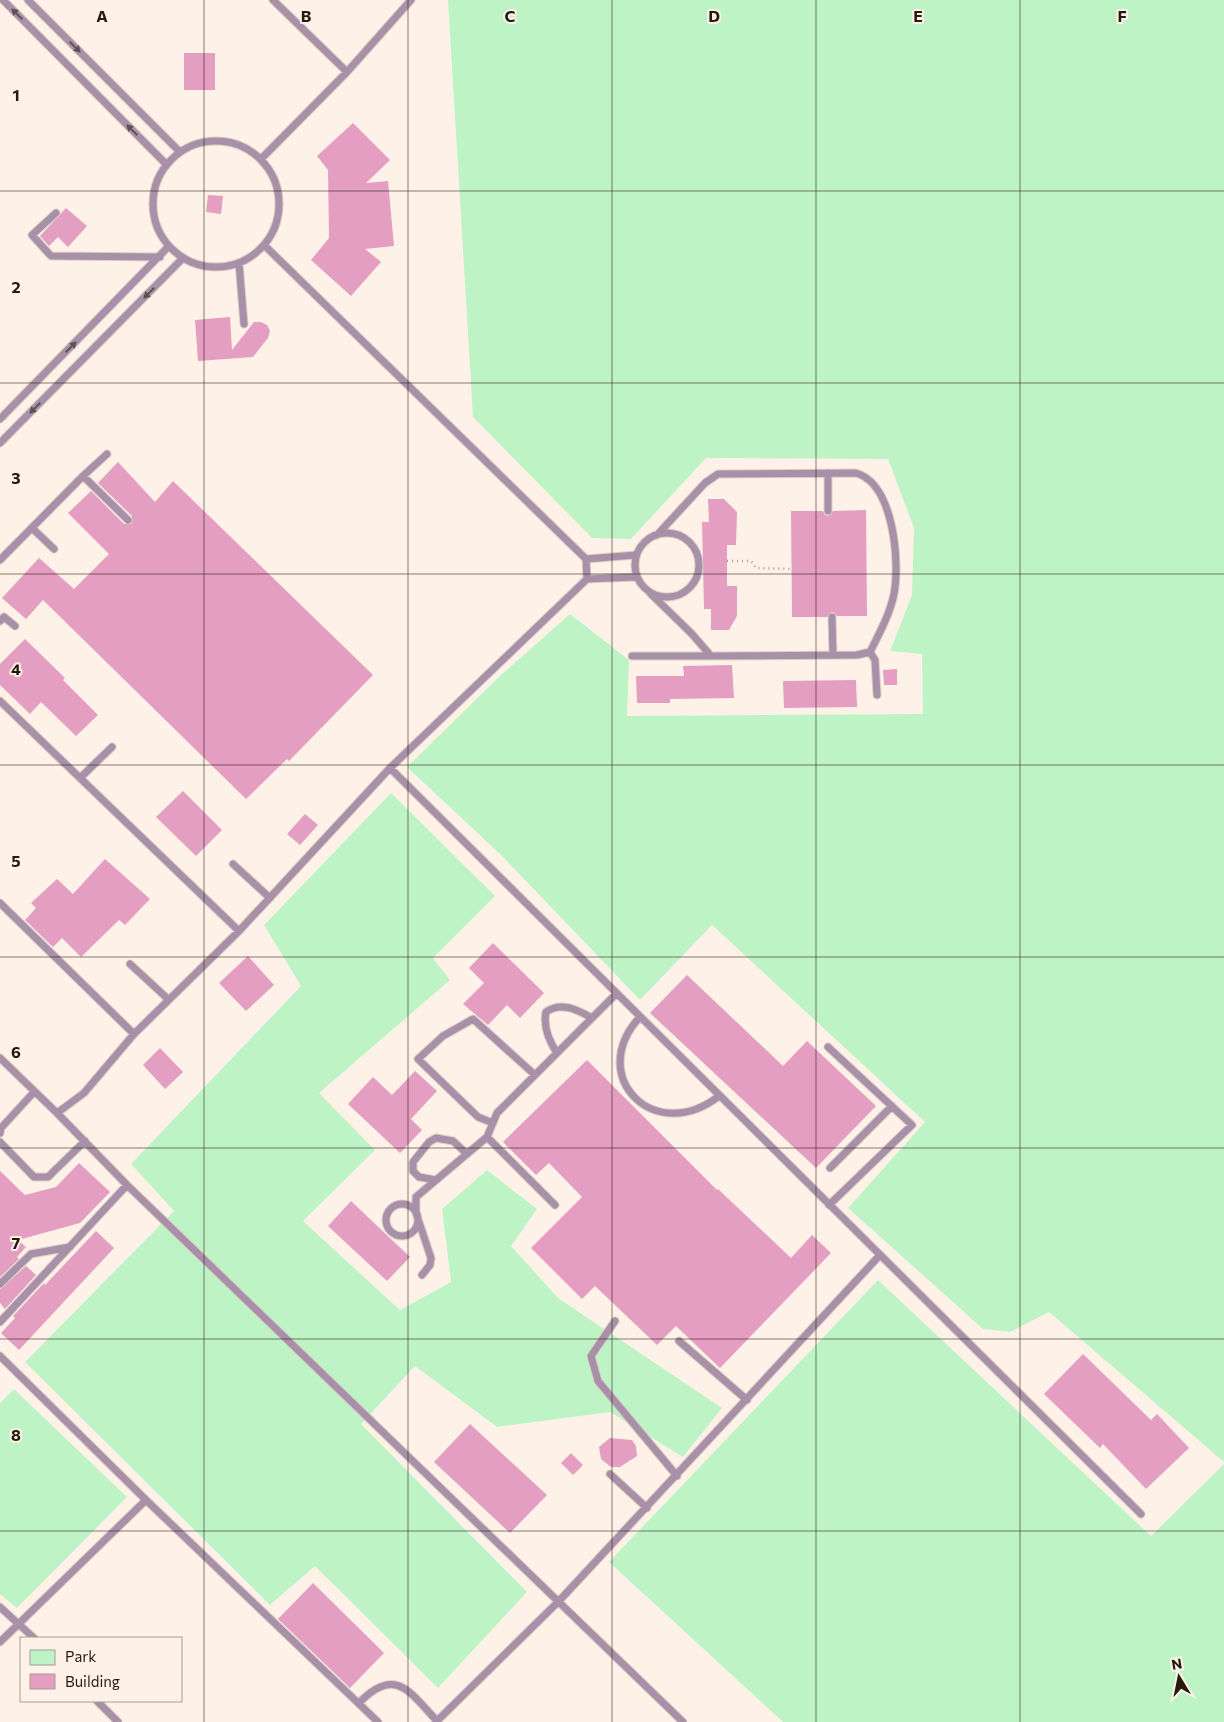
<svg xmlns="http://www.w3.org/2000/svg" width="1224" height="1722" viewBox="0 0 1224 1722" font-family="Commissioner,sans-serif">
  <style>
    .green { fill: #bef3c6 }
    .building { fill: #e39ec2 }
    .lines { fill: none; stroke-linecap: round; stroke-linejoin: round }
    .lane-casing { stroke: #dbcfc5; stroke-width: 9 }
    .path { stroke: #a89d93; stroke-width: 2.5; stroke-dasharray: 1 4; stroke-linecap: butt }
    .lane { stroke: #a891a8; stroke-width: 7 }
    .oneway { fill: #5f5054 }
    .grid { fill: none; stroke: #241a10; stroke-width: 1; stroke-opacity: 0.55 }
    .grid-label { font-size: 16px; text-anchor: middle; font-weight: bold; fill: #241a10; stroke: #fef2e8; stroke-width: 4; stroke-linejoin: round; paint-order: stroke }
  </style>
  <rect width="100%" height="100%" fill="#fef2e8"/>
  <path class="green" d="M 448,0 L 1224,0 L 1224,1462 L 1049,1312 L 1010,1332 L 983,1329 L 848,1208 L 925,1122 L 712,925 L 640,1000 L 502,856 L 407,767 L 502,674 L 570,614 L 629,660 L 627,716 L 923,714 L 922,654 L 890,651 L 912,595 L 914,528 L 888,459 L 706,458 L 631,539 L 592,538 L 473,417 Z
    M 391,793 L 495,896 L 433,958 L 450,980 L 319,1093 L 375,1150 L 303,1221 L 400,1310 L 451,1282 L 442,1209 L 487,1170 L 537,1209 L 511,1246 L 558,1298 L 722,1408 L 683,1457 L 610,1412 L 497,1427 L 415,1366 L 361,1424 L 527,1592 L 438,1688 L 315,1566 L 270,1605 L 25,1362 L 174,1211 L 131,1164 L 301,986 L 264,925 Z
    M 878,1280 L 1151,1536 L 1224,1464 L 1224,1722 L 783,1722 L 609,1562 Z
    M 14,1389 L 127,1497 L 17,1608 L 0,1594 L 0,1403 Z"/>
  <path class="building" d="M 184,53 L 215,53 L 215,90 L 184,90 Z
    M 353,123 L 390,160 L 366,183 L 388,181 L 394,246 L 365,249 L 381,262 L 351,296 L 311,260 L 329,238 L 328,170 L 317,156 Z
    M 208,195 L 223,196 L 221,214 L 206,212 Z
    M 66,208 L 87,226 L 68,247 L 58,237 L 49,246 L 40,236 Z
    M 230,317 L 232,350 L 254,322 L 261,322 L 267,325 L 270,331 L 268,338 L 253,357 L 198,361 L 195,320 Z
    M 118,462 L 155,502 L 173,481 L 373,675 L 289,761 L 287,759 L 246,799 L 43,600 L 26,619 L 2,598 L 39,558 L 74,589 L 109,554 L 68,513 L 91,491 L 124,524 L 131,524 L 132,516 L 98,483 Z
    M 708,499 L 724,499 L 737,512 L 736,545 L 727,545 L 727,586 L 737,586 L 737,616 L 729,630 L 711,630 L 711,609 L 704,609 L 702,522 L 709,522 Z
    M 866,510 L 867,616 L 837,616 L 832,612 L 827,617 L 792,617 L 791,511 L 823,511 L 825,515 L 828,516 L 833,511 Z
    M 25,639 L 65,678 L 63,680 L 98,715 L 76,736 L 41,702 L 30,714 L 0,685 L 0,664 Z
    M 732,665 L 734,698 L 670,699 L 670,703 L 637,703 L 636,676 L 684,676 L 683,666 Z
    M 897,669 L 897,685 L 884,685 L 883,670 Z
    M 856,680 L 857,707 L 784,708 L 783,681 Z
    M 183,791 L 222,830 L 196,856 L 156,817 Z
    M 305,814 L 318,825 L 300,845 L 287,834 Z
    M 105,859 L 150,899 L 125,925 L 119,920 L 81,957 L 62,938 L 53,947 L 25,920 L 36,908 L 31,903 L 57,879 L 73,894 Z
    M 493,943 L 544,993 L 520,1018 L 507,1005 L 488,1025 L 463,1004 L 484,983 L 469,968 Z
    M 248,956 L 274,985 L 246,1011 L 219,983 Z
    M 687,975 L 783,1066 L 807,1041 L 876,1106 L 816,1168 L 650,1013 Z
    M 160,1048 L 183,1072 L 165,1089 L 143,1065 Z
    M 587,1060 L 717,1190 L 718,1189 L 791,1258 L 812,1235 L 831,1253 L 720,1368 L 676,1326 L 657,1345 L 595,1286 L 582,1299 L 531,1248 L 582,1197 L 549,1163 L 536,1175 L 503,1142 Z
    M 415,1071 L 437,1091 L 411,1119 L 422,1130 L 400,1153 L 348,1104 L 373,1077 L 392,1095 Z
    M 79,1163 L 110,1192 L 80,1223 L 18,1240 L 26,1247 L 17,1257 L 19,1259 L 0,1277 L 0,1171 L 25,1195 L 56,1187 Z
    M 351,1201 L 410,1257 L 387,1281 L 328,1226 Z
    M 96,1231 L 114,1248 L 19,1350 L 1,1333 L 15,1318 L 13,1316 L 44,1283 L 45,1285 Z
    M 26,1266 L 36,1275 L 5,1309 L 0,1303 L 0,1289 Z
    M 1083,1354 L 1151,1420 L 1157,1414 L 1189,1448 L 1146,1489 L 1103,1444 L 1100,1448 L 1044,1394 Z
    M 470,1424 L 547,1495 L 510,1533 L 434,1462 Z
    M 610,1438 L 632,1440 L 636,1446 L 637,1456 L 620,1467 L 611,1467 L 601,1459 L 599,1447 Z
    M 571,1453 L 583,1465 L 573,1475 L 561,1463 Z
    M 313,1583 L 384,1653 L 350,1688 L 278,1619 Z"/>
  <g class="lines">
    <g class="lane-casing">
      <path id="lane" d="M 3,0 L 166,164
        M 28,0 L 180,152
        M 273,0 L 347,72
        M153 204a63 63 0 1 1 126 0a63 63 0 1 1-126 0Z
        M 261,159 L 347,72 L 411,0
        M 56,213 L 32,235 L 51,256 L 160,257
        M 239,263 L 244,324
        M 0,419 L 169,246
        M 0,443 L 183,258
        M 83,476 L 107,454
        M 828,511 L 828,473
        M 32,528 L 54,549
        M635 565a32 32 0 1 1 64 0a32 32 0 1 1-64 0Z
        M 586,559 L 636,555
        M 0,560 L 83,476 L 128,520
        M 587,579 L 636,577
        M 650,593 L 692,634 L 711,656 L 857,655 L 870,652 C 879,634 890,614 894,594 C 900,562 894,484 856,473 L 718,474 L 705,483 L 657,535
        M 832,617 L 833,655
        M 0,621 L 4,617 L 15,626
        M 870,652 L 875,660 L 877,695
        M 632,656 L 711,656
        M 0,701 L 239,931
        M 390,768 L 1141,1514
        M 80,778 L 112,747
        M 233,864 L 270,898
        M 0,903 L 134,1034
        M 130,964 L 168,999
        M 639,1018 C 586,1077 655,1146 719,1096
        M 828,1047 L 912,1125 L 829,1205
        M 557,1053 C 549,1041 543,1027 546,1012 C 561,1001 578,1010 592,1018
        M 0,1058 L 57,1113 L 127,1185 L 683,1722
        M 57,1113 L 84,1093 L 134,1034 L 239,931 L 390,768 L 587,579 L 586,559 L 264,245
        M 493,1123 L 478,1117 L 418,1059 L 443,1036 L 473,1019 L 535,1075
        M 0,1133 L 1,1128 L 34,1092
        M 487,1137 L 555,1205
        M 0,1142 L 34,1177 L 48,1177 L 85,1141
        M 830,1168 L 892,1106
        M 436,1180 L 419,1177 L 413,1171 L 413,1162 L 429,1142 L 436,1138 L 453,1141 L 467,1154
        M386 1220a16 16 0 1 1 32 0a16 16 0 1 1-32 0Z
        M 422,1275 L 430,1265 L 431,1258 L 416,1213 L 416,1197 L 487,1137 L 497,1113 L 616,994
        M 0,1284 L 31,1254 L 70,1247
        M 615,1321 L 591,1356 L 598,1381 L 677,1476
        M 0,1322 L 127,1185
        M 679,1341 L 747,1400
        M 0,1356 L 146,1500 L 378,1722
        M 610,1474 L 647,1508
        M 0,1607 L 34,1638
        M 0,1642 L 146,1500
        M 97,1701 L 118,1722
        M 359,1703 C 395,1666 409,1691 437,1721
        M 436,1722 L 559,1601 L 880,1255"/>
    </g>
    <path class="path" d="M 727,561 L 751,561 L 756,568 L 792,569"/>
    <use href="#lane" class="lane"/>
  </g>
  <defs><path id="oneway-solid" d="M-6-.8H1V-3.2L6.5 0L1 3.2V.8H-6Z" transform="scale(1.25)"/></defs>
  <g class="oneway">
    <use href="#oneway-solid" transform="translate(17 14) rotate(-135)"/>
    <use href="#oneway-solid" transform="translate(75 47) rotate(45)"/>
    <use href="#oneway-solid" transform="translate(132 130) rotate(-135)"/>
    <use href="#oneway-solid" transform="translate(149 293) rotate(135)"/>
    <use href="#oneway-solid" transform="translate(71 347) rotate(-45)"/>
    <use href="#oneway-solid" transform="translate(35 408) rotate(135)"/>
  </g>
  <path class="grid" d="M 204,0 L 204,1722M 408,0 L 408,1722M 612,0 L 612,1722M 816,0 L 816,1722M 1020,0 L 1020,1722M 0,191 L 1224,191M 0,383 L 1224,383M 0,574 L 1224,574M 0,765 L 1224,765M 0,957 L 1224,957M 0,1148 L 1224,1148M 0,1339 L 1224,1339M 0,1531 L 1224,1531"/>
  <g class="grid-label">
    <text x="102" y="22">A</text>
    <text x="306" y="22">B</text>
    <text x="510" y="22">C</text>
    <text x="714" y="22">D</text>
    <text x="918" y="22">E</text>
    <text x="1122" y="22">F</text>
    <text x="16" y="101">1</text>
    <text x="16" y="293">2</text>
    <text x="16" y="484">3</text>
    <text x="16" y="675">4</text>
    <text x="16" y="867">5</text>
    <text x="16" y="1058">6</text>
    <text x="16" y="1249">7</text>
    <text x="16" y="1441">8</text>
  </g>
  <rect x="20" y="1637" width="162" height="65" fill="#fef2e8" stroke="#a79c92"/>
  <rect x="30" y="1650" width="25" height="15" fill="#bef3c6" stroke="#a79c92"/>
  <text x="65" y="1662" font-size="15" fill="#241a10">Park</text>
  <rect x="30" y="1674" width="25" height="15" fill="#e39ec2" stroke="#a79c92"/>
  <text x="65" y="1687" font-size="15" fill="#241a10">Building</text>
  <g transform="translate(1179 1677) rotate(350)" stroke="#fef2e8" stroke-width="4" paint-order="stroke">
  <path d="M0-4L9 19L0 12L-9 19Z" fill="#241a10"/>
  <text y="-8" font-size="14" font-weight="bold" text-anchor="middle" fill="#241a10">N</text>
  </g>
</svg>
